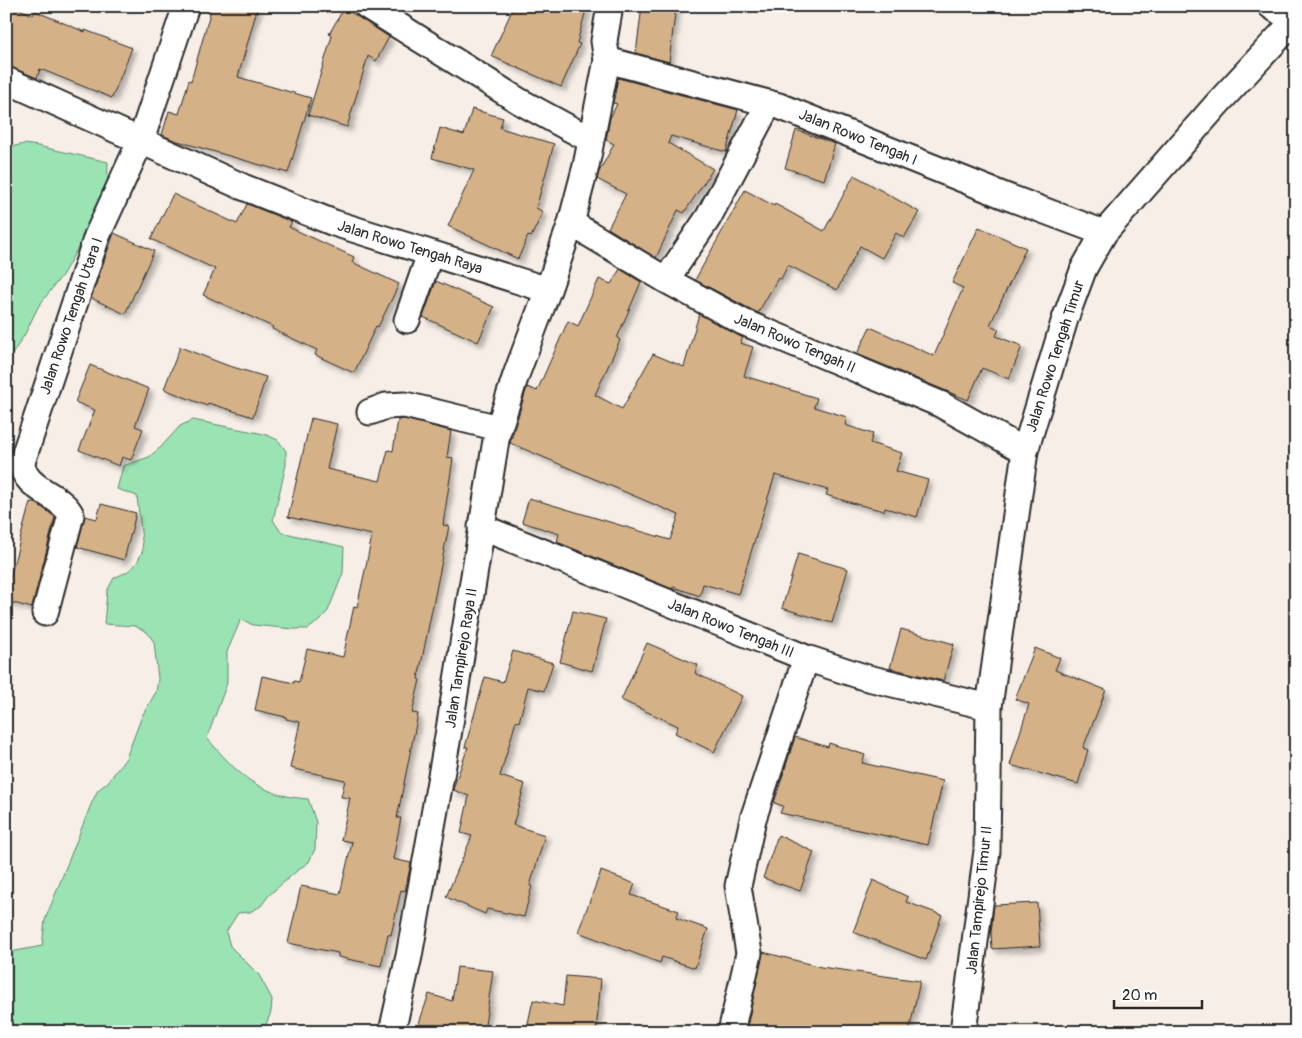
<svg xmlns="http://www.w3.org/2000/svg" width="1302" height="1038" viewBox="0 0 1302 1038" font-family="Pangolin,sans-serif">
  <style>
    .green { fill: #9ae3b3; stroke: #62876f }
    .building { fill: #d5b187; stroke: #2b2b2b; filter: url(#shadow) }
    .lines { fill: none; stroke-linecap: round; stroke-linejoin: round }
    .minor-casing { stroke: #2b2b2b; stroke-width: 29 }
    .minor { stroke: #fff; stroke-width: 25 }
    .labels { text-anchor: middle; stroke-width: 5; stroke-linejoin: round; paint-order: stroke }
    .street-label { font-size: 15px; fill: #2b2b2b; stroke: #fff }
  </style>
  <defs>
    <filter id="shadow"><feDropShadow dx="4.5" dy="4.5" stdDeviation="2.5" flood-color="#0004"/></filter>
  </defs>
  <rect width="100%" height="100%" fill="#f7efe7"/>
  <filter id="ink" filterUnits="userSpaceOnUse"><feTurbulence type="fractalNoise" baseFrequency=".02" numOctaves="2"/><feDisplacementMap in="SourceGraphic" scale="10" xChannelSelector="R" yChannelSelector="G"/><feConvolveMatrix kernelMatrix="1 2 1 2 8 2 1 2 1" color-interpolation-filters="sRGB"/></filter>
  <g filter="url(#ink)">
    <path class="green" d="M 24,144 L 38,146 L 108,162 L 107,196 L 63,274 L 38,307 L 25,334 L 11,356 L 6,395 L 6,152 L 10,147 Z
      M 193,420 L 264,434 L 278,440 L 286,451 L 286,465 L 273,520 L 281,532 L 344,547 L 343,573 L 328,611 L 319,621 L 308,629 L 293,629 L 253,625 L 241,619 L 227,652 L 227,683 L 207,738 C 238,774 257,795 308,799 L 316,822 L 315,849 L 309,862 L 298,870 L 269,895 L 261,906 L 250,912 L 238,913 L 226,932 L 230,946 L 259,975 L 272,999 L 271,1012 L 263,1032 L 6,1032 L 6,951 L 16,951 L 42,946 L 45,920 L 92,802 L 98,790 L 108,782 L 126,758 L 142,716 L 156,692 L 158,679 L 154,642 L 147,632 L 135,626 L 104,624 L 107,591 L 114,578 L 127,572 L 137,563 L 143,550 L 137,496 L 117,489 L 123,466 L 149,457 L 161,447 L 180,426 Z"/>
    <path class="building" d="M 6,6 L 13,6 L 33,15 L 35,11 L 85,32 L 85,30 L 132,48 L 112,98 L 40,69 L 37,78 L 6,65 Z
      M 212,6 L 258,6 L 238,77 L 311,98 L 288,173 L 174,140 L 162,135 L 169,111 L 179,114 L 189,80 L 191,81 Z
      M 514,6 L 587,6 L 577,43 L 580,44 L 561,87 L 491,56 Z
      M 642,6 L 676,6 L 669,62 L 636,53 Z
      M 344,8 L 389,37 L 376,61 L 368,56 L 347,127 L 308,115 L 332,36 L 329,34 Z
      M 618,78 L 738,110 L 726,152 L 671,136 L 668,143 L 713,169 L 684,213 L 678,210 L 656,258 L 608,228 L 626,194 L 597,179 L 599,172 L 614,144 L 606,140 L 610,118 L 617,104 L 613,103 Z
      M 472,109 L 503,118 L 500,128 L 554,144 L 536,208 L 543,212 L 531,237 L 528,236 L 518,259 L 448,226 L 474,170 L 432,158 L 440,128 L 464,135 Z
      M 796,130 L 835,144 L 824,180 L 785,168 Z
      M 854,175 L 919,212 L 904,238 L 896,233 L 882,258 L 860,246 L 837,290 L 788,265 L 781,279 L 778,278 L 758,313 L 695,280 L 745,190 L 774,206 L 775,204 L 824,231 Z
      M 173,194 L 237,224 L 247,204 L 292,222 L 289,227 L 354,257 L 352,262 L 399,284 L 378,327 L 376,326 L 354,373 L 315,355 L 317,350 L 272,329 L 273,327 L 203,295 L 215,269 L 151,239 Z
      M 979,227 L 1026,248 L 990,325 L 999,329 L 996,336 L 1022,346 L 1009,379 L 982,368 L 968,400 L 857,354 L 870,327 L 934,356 L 963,288 L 952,283 Z
      M 114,233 L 154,251 L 125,314 L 91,298 Z
      M 620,269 L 641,282 L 617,338 L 620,340 L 595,395 L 622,409 L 653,354 L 684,367 L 699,314 L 743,338 L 740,343 L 753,347 L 744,376 L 817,398 L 814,407 L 847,417 L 845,425 L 873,434 L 870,443 L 902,453 L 896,471 L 928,480 L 917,517 L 885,508 L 884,511 L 852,503 L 826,495 L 828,490 L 775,475 L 738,594 L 703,584 L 700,596 L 673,587 L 672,589 L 557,542 L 559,534 L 522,522 L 529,498 L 670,540 L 679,515 L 510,443 L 527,387 L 537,391 L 568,321 L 578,326 L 599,279 L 611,284 Z
      M 436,281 L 494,307 L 478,342 L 423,317 Z
      M 180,347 L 226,365 L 266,377 L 253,417 L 208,403 L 207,406 L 164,389 Z
      M 90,365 L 149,389 L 135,426 L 143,429 L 131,460 L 122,457 L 119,466 L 79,450 L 95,410 L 75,402 Z
      M 311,418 L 337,424 L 327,469 L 380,481 L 388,450 L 393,451 L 398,420 L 404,419 L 451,431 L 447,457 L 453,458 L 443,525 L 449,526 L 418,679 L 420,680 L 412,713 L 418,714 L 397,818 L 401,818 L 393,859 L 411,863 L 405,891 L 401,890 L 391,935 L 388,934 L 381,966 L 338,957 L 338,953 L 288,943 L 301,886 L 340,894 L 352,842 L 341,840 L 350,798 L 341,797 L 345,780 L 290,768 L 300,722 L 286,719 L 286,717 L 255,710 L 262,676 L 294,683 L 294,681 L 299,682 L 307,649 L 343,657 L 354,606 L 357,607 L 367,561 L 372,535 L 288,517 Z
      M 30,502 L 36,503 L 55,517 L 32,608 L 6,601 L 6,593 Z
      M 101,504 L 136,513 L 124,560 L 77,547 L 85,516 L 97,519 Z
      M 798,554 L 848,569 L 832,623 L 782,608 Z
      M 573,611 L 606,619 L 592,671 L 560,662 Z
      M 901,629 L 954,644 L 943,681 L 890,668 Z
      M 647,643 L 698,665 L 695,673 L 742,696 L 714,752 L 675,733 L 678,726 L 621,700 Z
      M 1035,648 L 1060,658 L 1055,670 L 1106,690 L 1083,748 L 1088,750 L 1078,784 L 1010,765 L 1029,704 L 1015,699 Z
      M 513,651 L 553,663 L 544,691 L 528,687 L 519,722 L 516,721 L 500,776 L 525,784 L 513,825 L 545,835 L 530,886 L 532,886 L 524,917 L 487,909 L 485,914 L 446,897 L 472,836 L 461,833 L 469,796 L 453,790 L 454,786 L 468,747 L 465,747 L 485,677 L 503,682 Z
      M 795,737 L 828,747 L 829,743 L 865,755 L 862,763 L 943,781 L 928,845 L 780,813 L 783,806 L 774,803 Z
      M 778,835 L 814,852 L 800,891 L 763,878 Z
      M 601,871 L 635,884 L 631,895 L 679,911 L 676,918 L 708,929 L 695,968 L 662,957 L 660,963 L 578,932 Z
      M 873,880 L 908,897 L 906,902 L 942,915 L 926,960 L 853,932 Z
      M 1037,903 L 1040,946 L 992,949 L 991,933 L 994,905 Z
      M 763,952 L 821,967 L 920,981 L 909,1032 L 746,1032 Z
      M 457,967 L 493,971 L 484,1032 L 416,1032 L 429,994 L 452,1001 Z
      M 566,976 L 601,979 L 596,1032 L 526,1032 L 533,1000 L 563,1006 Z"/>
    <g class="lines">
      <g class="minor-casing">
        <path id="minor" d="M 367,6 L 519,101 L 591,140
          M 1271,6 L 1296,22
          M 607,60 L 779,106 L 1005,196 L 1104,233
          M 6,80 L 243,187 L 334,223 L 548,290
          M 571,223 L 666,280 L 743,322 L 940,404 L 1025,451
          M 666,280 L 708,218 L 769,103
          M 407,320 L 430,254
          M 370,412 L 386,406 L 405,405 L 499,428
          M 481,527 L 806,658 L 864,677 L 989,707
          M 45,613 L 71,515 C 63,495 22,489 22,462 L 97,236 L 141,140 L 186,6
          M 392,1032 L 409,956 L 447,742 L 497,434 L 516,375 L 548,290 L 571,223 L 586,166 L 607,60 L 604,41 L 610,6
          M 731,1032 L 749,953 L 738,886 L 753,819 L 806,658
          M 963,1032 L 987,851 L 989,707 L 1025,451 L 1065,319 L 1084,268 L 1104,233 L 1218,103 L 1294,21"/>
      </g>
      <use href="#minor" class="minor"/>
    </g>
  </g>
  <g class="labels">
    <g class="street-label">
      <text transform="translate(858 137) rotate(22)" y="5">Jalan Rowo Tengah I</text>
      <text transform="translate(410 247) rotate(17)" y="5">Jalan Rowo Tengah Raya</text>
      <text transform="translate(71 316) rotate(-71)" y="5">Jalan Rowo Tengah Utara I</text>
      <text transform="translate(795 343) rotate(23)" y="5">Jalan Rowo Tengah II</text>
      <text transform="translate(1055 356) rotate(-72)" y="5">Jalan Rowo Tengah Timur</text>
      <text transform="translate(731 628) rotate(22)" y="5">Jalan Rowo Tengah III</text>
      <text transform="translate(461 658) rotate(-81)" y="5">Jalan Tampirejo Raya II</text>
      <text transform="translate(979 900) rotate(-84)" y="5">Jalan Tampirejo Timur II</text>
    </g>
  </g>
  <rect width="1302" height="1038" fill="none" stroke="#fff" stroke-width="25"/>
  <rect x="12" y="12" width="1277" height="1013" fill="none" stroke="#2b2b2b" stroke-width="2" filter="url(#ink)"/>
  <path d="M1114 1000v8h88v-8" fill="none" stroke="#2b2b2b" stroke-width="2.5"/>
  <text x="1122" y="1000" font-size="15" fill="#2b2b2b" stroke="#ffffff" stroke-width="4" paint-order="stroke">20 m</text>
</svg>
